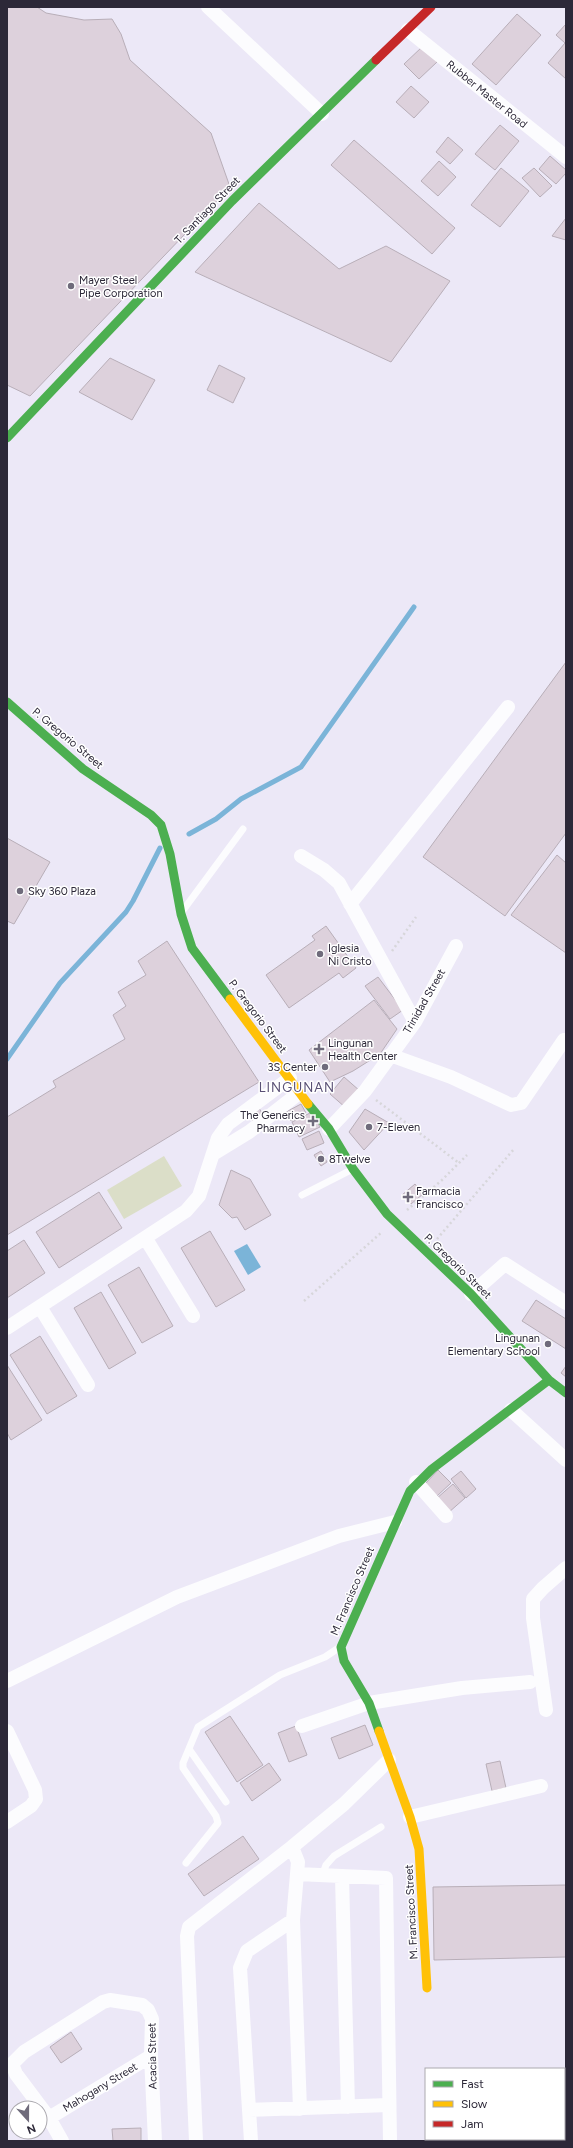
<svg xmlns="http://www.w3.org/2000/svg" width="573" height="2148" viewBox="0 0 573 2148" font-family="Figtree,sans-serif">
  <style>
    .green { fill: #dbdec8 }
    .water { fill: #7bb4d8 }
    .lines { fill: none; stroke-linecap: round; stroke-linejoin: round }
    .stream { stroke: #7bb4d8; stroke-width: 5 }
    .building { fill: #ddd1dc; stroke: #b8aeb8 }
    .path { stroke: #d7d6da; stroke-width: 2.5; stroke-dasharray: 2 3; stroke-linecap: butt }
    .lane { stroke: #fcfcfe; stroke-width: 7 }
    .street { stroke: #fcfcfe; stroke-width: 14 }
    .fast { stroke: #4caf50; stroke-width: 9 }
    .slow { stroke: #ffc107; stroke-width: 9 }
    .jam { stroke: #c62828; stroke-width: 9 }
    .poi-dot { fill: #6f6b7b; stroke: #fff; stroke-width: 1.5 }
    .labels { text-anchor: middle; stroke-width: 3; stroke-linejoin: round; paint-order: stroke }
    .street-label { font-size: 11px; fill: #2c2838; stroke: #fff }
    .poi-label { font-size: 11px; fill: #2c2838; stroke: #fff; text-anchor: start }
    .quarter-label { font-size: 13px; letter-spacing: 1px; fill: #595075; stroke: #fff }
  </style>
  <rect width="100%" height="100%" fill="#ece8f7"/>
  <path class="green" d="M 164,1156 L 182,1186 L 124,1219 L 107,1190 Z"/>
  <path class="water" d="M 247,1244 L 261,1267 L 248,1275 L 234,1251 Z"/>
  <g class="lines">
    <path class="stream" d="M 189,834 L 216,819 L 241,799 L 301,767 L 414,607
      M 7,1059 L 60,983 L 126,912 L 133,901 L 160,848"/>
  </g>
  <path class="building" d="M 7,7 L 37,7 L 46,13 L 84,20 L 112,19 L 121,34 L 130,60 L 211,133 L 230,187 L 30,396 L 7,385 Z
    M 517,14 L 541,35 L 496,85 L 472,64 Z
    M 566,24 L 566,79 L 548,63 L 565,43 L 556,35 Z
    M 422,47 L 437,62 L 419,79 L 404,64 Z
    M 411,86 L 429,102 L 414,118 L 396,102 Z
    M 500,125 L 519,141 L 495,170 L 475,154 Z
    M 448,137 L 463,150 L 450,164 L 436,152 Z
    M 354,140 L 455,228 L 432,254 L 331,165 Z
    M 550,156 L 566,170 L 566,173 L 556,184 L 539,169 Z
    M 439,161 L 456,177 L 438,196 L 421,181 Z
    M 501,168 L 529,191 L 500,227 L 471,205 Z
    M 534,168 L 552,186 L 540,197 L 522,178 Z
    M 259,203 L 339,269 L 386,246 L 450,281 L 391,362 L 195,272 Z
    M 566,218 L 566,240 L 552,236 Z
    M 110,358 L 155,380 L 132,420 L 79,392 Z
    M 219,365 L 245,378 L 233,403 L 207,390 Z
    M 566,662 L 566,833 L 505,916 L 423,857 Z
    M 7,838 L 50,862 L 14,924 L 7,921 Z
    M 557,855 L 566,863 L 566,953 L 511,915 Z
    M 326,926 L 356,968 L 343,978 L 339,973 L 289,1008 L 266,975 L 315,940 L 312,936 Z
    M 167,941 L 259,1082 L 7,1235 L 7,1117 L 56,1087 L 53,1081 L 125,1039 L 113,1015 L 126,1006 L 118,992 L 146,975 L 138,961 Z
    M 378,977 L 403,1010 L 390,1019 L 365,986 Z
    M 374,1000 L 397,1029 L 380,1054 L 353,1071 L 330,1082 L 309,1050 Z
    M 344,1077 L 360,1091 L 346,1108 L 330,1094 Z
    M 301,1104 L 306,1113 L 291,1121 L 286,1112 Z
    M 259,1108 L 263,1115 L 253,1121 L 249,1115 Z
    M 365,1109 L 389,1123 L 364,1150 L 349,1132 Z
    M 312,1112 L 320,1127 L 299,1137 L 292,1122 Z
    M 319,1131 L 324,1143 L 307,1150 L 302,1139 Z
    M 321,1151 L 327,1162 L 321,1166 L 314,1155 Z
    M 231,1170 L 250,1179 L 271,1215 L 245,1230 L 237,1217 L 232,1218 L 219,1205 Z
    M 415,1184 L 423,1194 L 411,1204 L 402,1195 Z
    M 99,1192 L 122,1228 L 59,1268 L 36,1232 Z
    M 210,1231 L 245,1290 L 216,1307 L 181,1248 Z
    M 24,1240 L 45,1273 L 7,1298 L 7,1251 Z
    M 139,1267 L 173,1326 L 142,1343 L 108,1285 Z
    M 101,1292 L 136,1353 L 109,1369 L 74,1308 Z
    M 536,1300 L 566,1319 L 566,1349 L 522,1321 Z
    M 40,1336 L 77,1396 L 47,1414 L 10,1355 Z
    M 7,1365 L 42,1420 L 11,1440 L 7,1433 Z
    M 566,1366 L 566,1377 L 561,1373 Z
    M 438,1470 L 451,1483 L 437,1496 L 425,1484 Z
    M 461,1471 L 476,1489 L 466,1498 L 451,1479 Z
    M 453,1484 L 465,1498 L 448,1513 L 436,1499 Z
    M 230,1716 L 263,1765 L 237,1782 L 205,1732 Z
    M 365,1725 L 373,1745 L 339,1759 L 331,1738 Z
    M 296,1726 L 307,1755 L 289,1762 L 278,1733 Z
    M 500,1761 L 506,1788 L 492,1791 L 486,1764 Z
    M 269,1763 L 281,1780 L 252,1801 L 240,1783 Z
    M 243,1836 L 259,1859 L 204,1896 L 188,1874 Z
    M 566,1885 L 566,1957 L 434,1960 L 433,1887 Z
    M 71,2032 L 82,2049 L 61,2063 L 50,2047 Z
    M 141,2128 L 141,2141 L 113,2141 L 112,2129 Z"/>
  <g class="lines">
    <path class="path" d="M 392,951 L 416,917
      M 376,1100 L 459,1163
      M 407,1210 L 442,1180 L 467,1155
      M 437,1239 L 514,1149
      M 304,1301 L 382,1232"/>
    <path class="lane" d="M 184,909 L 243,829
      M 302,1195 L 353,1169
      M 189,1749 L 226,1802
      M 186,1863 L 218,1823 L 216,1816 L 183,1768 L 183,1763 L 198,1727 L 280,1675 L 325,1657 L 340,1647
      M 322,1876 L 326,1865 L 334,1856 L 381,1827"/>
    <path class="street" d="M 208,7 L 322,114
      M 408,30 L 566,157
      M 301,856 L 324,870 L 339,883 L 415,1022
      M 350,904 L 508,707
      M 390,1055 L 451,1077 L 511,1105 L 521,1103 L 564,1040
      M 329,1129 L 365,1091 L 415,1022 L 456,946
      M 213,1154 L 249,1132 L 299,1093
      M 146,1239 L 193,1316
      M 471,1294 L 505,1264 L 566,1303
      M 40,1307 L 88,1385
      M 7,1328 L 186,1211 L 199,1196 L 218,1138 L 228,1124 L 290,1078
      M 511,1410 L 566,1460
      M 416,1482 L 446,1516
      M 7,1681 L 177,1597 L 339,1536 L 395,1522
      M 546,1710 L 533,1618 L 533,1599 L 543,1588 L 566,1568
      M 302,1726 L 369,1703 L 462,1688 L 530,1682
      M 7,1731 L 35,1790 L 36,1799 L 31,1806 L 7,1822
      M 410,1817 L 541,1786
      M 292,1847 L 298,1862 L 297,1874
      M 342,1877 L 348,2107
      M 300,2109 L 293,1920 L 297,1874 L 386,1878 L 390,2141
      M 249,2110 L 389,2105
      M 49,2118 L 151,2056
      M 62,2141 L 49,2118 L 16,2074 L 12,2064 L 24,2052 L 103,2002 L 110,2000 L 142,2005 L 148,2010 L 152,2019 L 151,2056 L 155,2141
      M 196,2141 L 187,1936 L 189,1927 L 292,1847 L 344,1804 L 389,1760
      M 251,2141 L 240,1968 L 247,1951 L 293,1920"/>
    <path class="fast" d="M 7,438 L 232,201 L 376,60
      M 7,702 L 83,769 L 151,815 L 161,825 L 170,854 L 181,914 L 192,948 L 230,999
      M 308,1104 L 329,1129 L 353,1169 L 387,1214 L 471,1294 L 549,1380 L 566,1393
      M 379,1731 L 369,1703 L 344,1661 L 341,1647 L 410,1491 L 432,1469 L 549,1380"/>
    <path class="slow" d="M 230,999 L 308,1104
      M 379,1731 L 410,1817 L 419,1849 L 427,1988"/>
    <path class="jam" d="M 376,60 L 431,7"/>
  </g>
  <g class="poi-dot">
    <circle cx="71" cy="286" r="4"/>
    <circle cx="20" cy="891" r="4"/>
    <circle cx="320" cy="954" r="4"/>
    <path d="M317 1043h4v4h4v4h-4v4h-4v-4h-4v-4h4z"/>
    <circle cx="325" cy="1067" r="4"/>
    <path d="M311 1115h4v4h4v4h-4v4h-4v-4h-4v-4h4z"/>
    <circle cx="369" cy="1127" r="4"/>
    <circle cx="321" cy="1159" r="4"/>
    <path d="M406 1191h4v4h4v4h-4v4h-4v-4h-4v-4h4z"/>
    <circle cx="548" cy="1344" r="4"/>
  </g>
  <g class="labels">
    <g class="street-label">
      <text transform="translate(487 94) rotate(39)" y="4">Rubber Master Road</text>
      <text transform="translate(207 210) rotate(-46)" y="4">T. Santiago Street</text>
      <text transform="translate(68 738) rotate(40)" y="4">P. Gregorio Street</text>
      <text transform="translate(424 1001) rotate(-60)" y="4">Trinidad Street</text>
      <text transform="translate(258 1016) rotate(53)" y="4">P. Gregorio Street</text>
      <text transform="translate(458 1266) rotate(44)" y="4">P. Gregorio Street</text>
      <text transform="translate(352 1591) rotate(-67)" y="4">M. Francisco Street</text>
      <text transform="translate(411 1912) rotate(-93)" y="4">M. Francisco Street</text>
      <text transform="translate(152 2056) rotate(-91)" y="4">Acacia Street</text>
      <text transform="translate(100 2087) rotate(-31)" y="4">Mahogany Street</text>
    </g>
    <g class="poi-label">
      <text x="79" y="284">Mayer Steel<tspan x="79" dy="13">Pipe Corporation</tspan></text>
      <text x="28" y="895">Sky 360 Plaza</text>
      <text x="328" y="952">Iglesia<tspan x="328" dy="13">Ni Cristo</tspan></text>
      <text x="328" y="1047">Lingunan<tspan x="328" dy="13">Health Center</tspan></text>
      <text x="317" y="1071" text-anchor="end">3S Center</text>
      <text x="305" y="1119" text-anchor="end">The Generics<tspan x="305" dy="13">Pharmacy</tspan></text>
      <text x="377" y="1131">7-Eleven</text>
      <text x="329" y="1163">8Twelve</text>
      <text x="416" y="1195">Farmacia<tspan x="416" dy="13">Francisco</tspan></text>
      <text x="540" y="1342" text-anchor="end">Lingunan<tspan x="540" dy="13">Elementary School</tspan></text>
    </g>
    <g class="quarter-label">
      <text x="297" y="1092">LINGUNAN</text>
    </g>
  </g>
  <rect width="573" height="2148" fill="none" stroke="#2c2838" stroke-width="16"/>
  <rect x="425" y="2068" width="140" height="72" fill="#ffffff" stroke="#aba9af"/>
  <rect x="433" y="2081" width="20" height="6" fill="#4caf50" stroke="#aba9af"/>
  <text x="461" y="2088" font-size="12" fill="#2c2838">Fast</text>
  <rect x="433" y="2101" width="20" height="6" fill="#ffc107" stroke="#aba9af"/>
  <text x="461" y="2108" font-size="12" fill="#2c2838">Slow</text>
  <rect x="433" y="2121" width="20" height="6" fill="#c62828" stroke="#aba9af"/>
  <text x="461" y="2128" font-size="12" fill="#2c2838">Jam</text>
  <g transform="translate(28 2120) rotate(159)"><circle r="19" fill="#ffffff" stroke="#aba9af"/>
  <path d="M0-3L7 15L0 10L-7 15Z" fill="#6f6b7b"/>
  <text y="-6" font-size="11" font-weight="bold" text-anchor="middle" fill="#2c2838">N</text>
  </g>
</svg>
